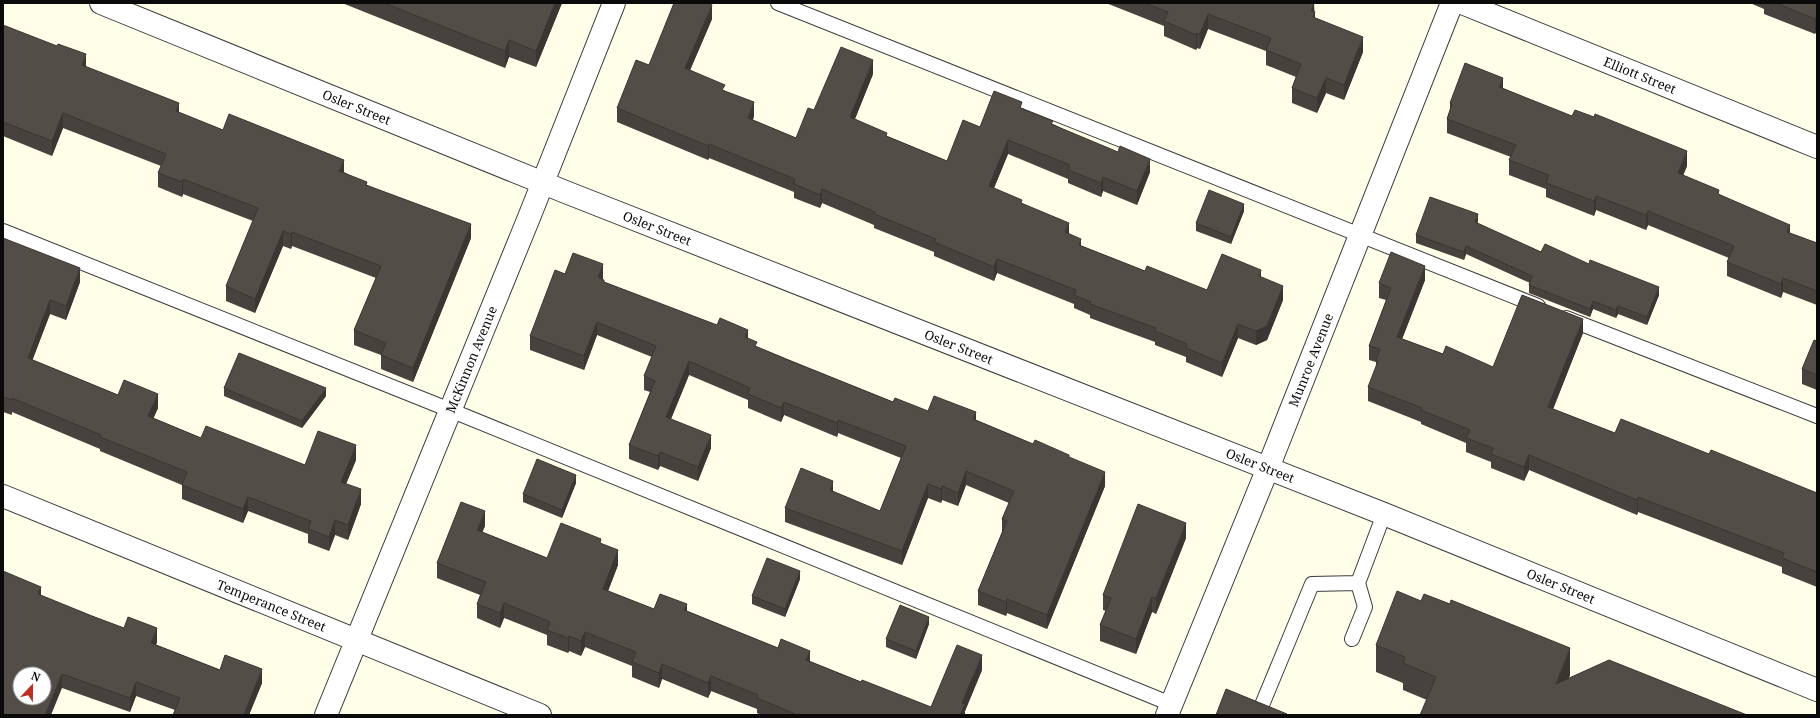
<svg xmlns="http://www.w3.org/2000/svg" width="1820" height="718" viewBox="0 0 1820 718" font-family="'Noto Serif',serif">
  <style>
    .lines { fill: none; stroke-linecap: round; stroke-linejoin: round }
    .lane-casing { stroke: #3d3d3d; stroke-width: 16 }
    .street-casing { stroke: #3d3d3d; stroke-width: 24 }
    .lane { stroke: #fff; stroke-width: 14 }
    .street { stroke: #fff; stroke-width: 22 }
    .wall { fill: #47423d }
    .shaded-wall { fill: #3a3632 }
    .building { fill: #534d47; stroke: #3a3632; fill-rule: evenodd }
    .labels { text-anchor: middle; stroke-width: 4; stroke-linejoin: round; paint-order: stroke }
    .street-label { font-size: 13px; fill: #0a0a0a; stroke: #fff }
  </style>
  <rect width="100%" height="100%" fill="#fffee8"/>
  <g class="lines">
    <g class="lane-casing">
      <path id="lane" d="M 778,3 L 1538,306
        M 3,231 L 450,410 L 1171,704
        M 1566,318 L 1817,416
        M 1352,639 L 1365,607 L 1358,583
        M 1262,705 L 1312,584 L 1358,583 L 1384,514"/>
    </g>
    <g class="street-casing">
      <g id="street">
        <path id="s1" d="M 101,3 L 563,191 L 1384,514 L 1817,690"/>
        <path id="s2" d="M 1462,3 L 1817,147"/>
        <path id="s3" d="M 3,496 L 540,715"/>
        <path id="s4" d="M 326,715 L 530,215 L 614,3"/>
        <path id="s5" d="M 1167,715 L 1268,468 L 1452,3"/>
      </g>
    </g>
    <use href="#lane" class="lane"/>
    <use href="#street" class="street"/>
  </g>
  <path class="wall" d="M 342,3 L 562,3 L 536,67 L 509,57 L 505,68 Z
    M 1106,3 L 1314,3 L 1315,18 L 1363,52 L 1344,100 L 1326,93 L 1317,113 L 1292,103 L 1292,88 L 1296,77 L 1266,65 L 1266,51 L 1208,29 L 1200,49 L 1197,48 L 1196,50 L 1164,36 L 1164,26 Z
    M 1750,3 L 1817,3 L 1817,30 L 1815,34 L 1764,14 L 1764,9 Z
    M 712,19 L 690,70 L 725,91 L 754,116 L 753,120 L 796,138 L 814,110 L 873,74 L 855,119 L 887,136 L 947,161 L 980,127 L 1022,108 L 1053,124 L 1150,172 L 1137,205 L 1103,191 L 1101,197 L 1068,183 L 1068,179 L 1008,154 L 994,188 L 1022,203 L 1069,234 L 1081,246 L 1145,271 L 1207,290 L 1261,277 L 1283,300 L 1267,340 L 1256,345 L 1238,338 L 1222,377 L 1186,362 L 1186,357 L 1155,345 L 1155,342 L 1090,318 L 1090,315 L 1074,308 L 1074,304 L 997,273 L 994,281 L 934,256 L 934,252 L 874,228 L 874,225 L 822,203 L 820,208 L 794,198 L 794,192 L 709,158 L 708,160 L 617,122 L 617,108 L 649,65 Z
    M 3,25 L 179,113 L 223,130 L 344,172 L 367,185 L 471,238 L 413,382 L 381,369 L 381,355 L 354,345 L 354,330 L 376,278 L 292,246 L 291,249 L 283,246 L 255,313 L 226,301 L 226,286 L 253,221 L 183,194 L 182,197 L 158,187 L 158,173 L 161,166 L 63,128 L 52,156 L 3,136 Z
    M 1503,88 L 1687,166 L 1683,175 L 1719,194 L 1790,233 L 1817,243 L 1817,305 L 1783,292 L 1781,298 L 1727,276 L 1727,262 L 1729,258 L 1648,225 L 1646,230 L 1596,210 L 1594,216 L 1546,197 L 1546,189 L 1509,175 L 1509,160 L 1511,157 L 1447,133 L 1447,119 L 1450,110 L 1450,103 Z
    M 1244,211 L 1231,244 L 1196,231 L 1196,223 Z
    M 1478,221 L 1477,223 L 1541,252 L 1659,295 L 1647,325 L 1618,314 L 1616,318 L 1593,309 L 1590,317 L 1529,293 L 1529,285 L 1530,283 L 1466,254 L 1464,260 L 1416,243 L 1416,235 Z
    M 3,238 L 80,282 L 66,320 L 50,314 L 32,360 L 118,395 L 158,408 L 153,418 L 201,438 L 305,465 L 356,460 L 346,484 L 361,504 L 348,540 L 335,535 L 329,551 L 308,543 L 308,534 L 248,511 L 243,523 L 182,499 L 182,485 L 100,451 L 100,449 L 12,412 L 12,415 L 3,412 Z
    M 565,274 L 603,278 L 602,279 L 604,282 L 748,338 L 757,347 L 893,402 L 928,411 L 976,420 L 1033,444 L 1069,457 L 1105,486 L 1047,629 L 1007,613 L 1006,616 L 978,605 L 978,591 L 1002,532 L 1002,519 L 1009,503 L 966,485 L 958,506 L 942,500 L 941,503 L 928,498 L 902,565 L 785,522 L 785,508 L 833,492 L 880,511 L 901,458 L 838,433 L 837,437 L 784,415 L 781,422 L 748,408 L 748,400 L 689,375 L 671,419 L 711,448 L 698,481 L 660,466 L 658,470 L 629,459 L 629,445 L 650,392 L 644,390 L 644,376 L 652,357 L 597,335 L 584,370 L 530,350 L 530,336 Z
    M 1425,280 L 1402,339 L 1443,354 L 1493,367 L 1583,333 L 1553,409 L 1615,433 L 1709,454 L 1817,493 L 1817,587 L 1782,573 L 1782,567 L 1638,512 L 1637,515 L 1529,470 L 1524,481 L 1491,468 L 1491,462 L 1466,452 L 1466,443 L 1421,424 L 1421,422 L 1368,401 L 1368,387 L 1376,368 L 1376,362 L 1369,360 L 1369,346 L 1386,300 L 1379,298 L 1379,283 Z
    M 1817,341 L 1817,390 L 1802,384 L 1802,369 Z
    M 224,388 L 326,396 L 302,428 L 224,396 Z
    M 576,483 L 562,518 L 523,502 L 523,494 Z
    M 485,526 L 482,532 L 547,558 L 601,543 L 618,565 L 608,591 L 654,609 L 687,611 L 861,682 L 931,707 L 982,670 L 965,711 L 965,715 L 761,715 L 757,713 L 757,709 L 711,691 L 708,698 L 662,679 L 659,688 L 632,677 L 632,666 L 585,647 L 581,656 L 569,651 L 568,653 L 547,645 L 547,635 L 504,618 L 500,628 L 477,618 L 477,604 L 480,595 L 437,578 L 437,563 Z
    M 1186,538 L 1156,614 L 1152,612 L 1136,654 L 1100,641 L 1100,625 L 1106,611 L 1103,610 L 1103,595 Z
    M 800,579 L 785,617 L 752,604 L 752,596 Z
    M 41,596 L 157,642 L 156,645 L 220,670 L 262,683 L 249,715 L 173,715 L 175,710 L 136,696 L 130,712 L 62,688 Z
    M 929,624 L 916,659 L 886,647 L 886,639 Z
    M 1376,645 L 1570,675 L 1569,678 L 1427,700 L 1403,690 L 1403,683 L 1376,672 Z"/>
  <path class="shaded-wall" d="M 555,3 L 562,3 L 536,67 L 536,51 Z
    M 1314,3 L 1314,14 L 1315,12 L 1315,27 L 1311,11 Z
    M 712,5 L 712,19 L 685,82 L 685,68 Z
    M 1208,14 L 1208,29 L 1200,49 L 1200,34 Z
    M 1817,15 L 1817,30 L 1815,34 L 1815,19 Z
    M 1197,33 L 1197,48 L 1196,50 L 1196,35 Z
    M 1363,37 L 1363,52 L 1344,100 L 1344,85 Z
    M 509,40 L 509,57 L 505,68 L 505,51 Z
    M 86,54 L 86,69 L 82,65 Z
    M 873,60 L 873,74 L 850,131 L 850,117 Z
    M 1326,78 L 1326,93 L 1317,113 L 1317,98 Z
    M 1503,78 L 1503,92 L 1499,87 Z
    M 754,102 L 754,116 L 748,132 L 748,118 Z
    M 179,103 L 179,117 L 176,111 Z
    M 63,113 L 63,128 L 52,156 L 52,141 Z
    M 1008,140 L 1008,154 L 989,200 L 989,186 Z
    M 709,144 L 709,158 L 708,160 L 708,146 Z
    M 1687,151 L 1687,166 L 1678,188 L 1678,173 Z
    M 1150,159 L 1150,172 L 1137,205 L 1137,191 Z
    M 344,160 L 344,174 L 339,171 Z
    M 1103,177 L 1103,191 L 1101,197 L 1101,183 Z
    M 183,179 L 183,194 L 182,197 L 182,182 Z
    M 822,189 L 822,203 L 820,208 L 820,195 Z
    M 1596,196 L 1596,210 L 1594,216 L 1594,201 Z
    M 1244,204 L 1244,211 L 1231,244 L 1231,237 Z
    M 1648,211 L 1648,225 L 1646,230 L 1646,215 Z
    M 1478,214 L 1478,221 L 1475,230 L 1475,222 Z
    M 1069,223 L 1069,236 L 1065,232 Z
    M 471,224 L 471,238 L 413,382 L 413,368 Z
    M 1790,225 L 1790,239 L 1787,232 Z
    M 283,231 L 283,246 L 255,313 L 255,299 Z
    M 292,232 L 292,246 L 291,249 L 291,234 Z
    M 1081,239 L 1081,253 L 1079,245 Z
    M 1466,246 L 1466,254 L 1464,260 L 1464,252 Z
    M 997,259 L 997,273 L 994,281 L 994,267 Z
    M 603,264 L 603,278 L 598,291 L 598,277 Z
    M 1425,266 L 1425,280 L 1397,352 L 1397,337 Z
    M 80,268 L 80,282 L 66,320 L 66,306 Z
    M 1261,270 L 1261,284 L 1259,276 Z
    M 1783,278 L 1783,292 L 1781,298 L 1781,284 Z
    M 1283,286 L 1283,300 L 1267,340 L 1256,345 L 1256,331 Z
    M 1659,287 L 1659,295 L 1647,325 L 1647,317 Z
    M 50,300 L 50,314 L 28,372 L 28,358 Z
    M 1593,301 L 1593,309 L 1590,317 L 1590,309 Z
    M 1618,306 L 1618,314 L 1616,318 L 1616,310 Z
    M 1583,319 L 1583,333 L 1548,422 L 1548,407 Z
    M 597,322 L 597,335 L 584,370 L 584,356 Z
    M 1238,324 L 1238,338 L 1222,377 L 1222,363 Z
    M 748,330 L 748,343 L 745,337 Z
    M 689,361 L 689,375 L 666,431 L 666,417 Z
    M 326,388 L 326,396 L 302,428 L 302,421 Z
    M 158,394 L 158,408 L 148,431 L 148,416 Z
    M 784,402 L 784,415 L 781,422 L 781,408 Z
    M 976,412 L 976,426 L 973,419 Z
    M 838,420 L 838,433 L 837,437 L 837,423 Z
    M 711,435 L 711,448 L 698,481 L 698,467 Z
    M 356,445 L 356,460 L 341,496 L 341,482 Z
    M 660,452 L 660,466 L 658,470 L 658,456 Z
    M 1529,455 L 1529,470 L 1524,481 L 1524,467 Z
    M 966,471 L 966,485 L 958,506 L 958,493 Z
    M 1105,472 L 1105,486 L 1047,629 L 1047,615 Z
    M 576,475 L 576,483 L 562,518 L 562,510 Z
    M 833,481 L 833,494 L 830,490 Z
    M 928,484 L 928,498 L 902,565 L 902,551 Z
    M 942,486 L 942,500 L 941,503 L 941,489 Z
    M 361,489 L 361,504 L 348,540 L 348,525 Z
    M 248,497 L 248,511 L 243,523 L 243,509 Z
    M 1638,497 L 1638,512 L 1637,515 L 1637,500 Z
    M 485,511 L 485,526 L 477,545 L 477,530 Z
    M 335,520 L 335,535 L 329,551 L 329,537 Z
    M 1186,523 L 1186,538 L 1156,614 L 1156,598 Z
    M 618,550 L 618,565 L 603,604 L 603,589 Z
    M 800,571 L 800,579 L 785,617 L 785,609 Z
    M 41,587 L 41,601 L 38,594 Z
    M 1152,597 L 1152,612 L 1136,654 L 1136,639 Z
    M 1007,599 L 1007,613 L 1006,616 L 1006,602 Z
    M 504,603 L 504,618 L 500,628 L 500,613 Z
    M 687,604 L 687,619 L 684,610 Z
    M 929,617 L 929,624 L 916,659 L 916,651 Z
    M 157,628 L 157,642 L 151,657 L 151,643 Z
    M 585,632 L 585,647 L 581,656 L 581,641 Z
    M 569,636 L 569,651 L 568,653 L 568,638 Z
    M 1570,648 L 1570,675 L 1556,710 L 1556,684 Z
    M 810,651 L 810,666 L 806,660 Z
    M 982,655 L 982,670 L 965,711 L 965,715 L 960,715 L 962,703 Z
    M 662,664 L 662,679 L 659,688 L 659,673 Z
    M 262,669 L 262,683 L 249,715 L 244,715 Z
    M 62,674 L 62,688 L 51,715 L 45,715 Z
    M 711,676 L 711,691 L 708,698 L 708,683 Z
    M 136,682 L 136,696 L 130,712 L 130,698 Z"/>
  <path class="building" d="M 384,3 L 555,3 L 536,51 L 509,40 L 505,51 Z
    M 674,3 L 707,3 L 712,5 L 685,68 L 725,85 L 722,90 L 754,102 L 748,118 L 796,138 L 808,108 L 814,110 L 841,47 L 873,60 L 850,117 L 887,133 L 886,136 L 947,161 L 963,120 L 980,127 L 994,91 L 1022,102 L 1020,108 L 1053,121 L 1051,124 L 1118,152 L 1120,146 L 1150,159 L 1137,191 L 1103,177 L 1101,183 L 1068,170 L 1070,165 L 1008,140 L 989,186 L 1022,200 L 1021,203 L 1069,223 L 1065,232 L 1081,239 L 1079,245 L 1145,271 L 1147,266 L 1207,290 L 1222,254 L 1261,270 L 1259,276 L 1283,286 L 1267,326 L 1256,331 L 1238,324 L 1222,363 L 1186,348 L 1187,344 L 1155,331 L 1156,328 L 1090,304 L 1091,302 L 1074,295 L 1076,290 L 997,259 L 994,267 L 934,242 L 936,239 L 874,214 L 875,212 L 822,189 L 820,195 L 794,184 L 795,179 L 709,144 L 708,146 L 617,108 L 636,60 L 649,65 Z
    M 1145,3 L 1314,3 L 1311,11 L 1315,12 L 1313,17 L 1363,37 L 1344,85 L 1326,78 L 1317,98 L 1292,88 L 1301,64 L 1266,50 L 1271,38 L 1208,14 L 1200,34 L 1197,33 L 1196,35 L 1164,21 L 1168,12 Z
    M 1776,3 L 1817,3 L 1817,15 L 1815,19 Z
    M 3,25 L 57,46 L 58,44 L 86,54 L 82,65 L 179,103 L 176,111 L 223,130 L 229,114 L 344,160 L 339,171 L 367,182 L 366,185 L 471,224 L 413,368 L 381,355 L 386,343 L 354,330 L 381,266 L 292,232 L 291,234 L 283,231 L 255,299 L 226,286 L 258,208 L 183,179 L 182,182 L 158,173 L 166,154 L 63,113 L 52,141 L 3,122 Z
    M 1465,63 L 1503,78 L 1499,87 L 1572,116 L 1575,110 L 1594,117 L 1595,114 L 1687,151 L 1678,173 L 1719,190 L 1718,194 L 1790,225 L 1787,232 L 1817,243 L 1817,291 L 1783,278 L 1781,284 L 1727,262 L 1734,246 L 1648,211 L 1646,215 L 1596,196 L 1594,201 L 1546,183 L 1549,175 L 1509,160 L 1516,145 L 1447,119 L 1452,104 L 1450,103 Z
    M 1209,190 L 1244,204 L 1231,237 L 1196,223 Z
    M 1430,197 L 1478,214 L 1475,222 L 1541,252 L 1545,244 L 1589,264 L 1590,260 L 1659,287 L 1647,317 L 1618,306 L 1616,310 L 1593,301 L 1590,309 L 1529,285 L 1532,276 L 1466,246 L 1464,252 L 1416,235 Z
    M 3,238 L 80,268 L 66,306 L 50,300 L 28,358 L 118,395 L 124,380 L 158,394 L 148,416 L 201,438 L 206,426 L 305,465 L 318,431 L 356,445 L 341,482 L 361,489 L 348,525 L 335,520 L 329,537 L 308,529 L 311,521 L 248,497 L 243,509 L 182,485 L 187,472 L 100,437 L 101,435 L 12,398 L 12,400 L 3,397 Z
    M 1391,252 L 1425,266 L 1397,337 L 1443,354 L 1446,346 L 1493,367 L 1522,295 L 1583,319 L 1548,407 L 1615,433 L 1621,419 L 1709,454 L 1711,450 L 1817,493 L 1817,572 L 1782,558 L 1784,553 L 1638,497 L 1637,500 L 1529,455 L 1524,467 L 1491,454 L 1493,448 L 1466,438 L 1470,430 L 1421,410 L 1422,408 L 1368,387 L 1378,361 L 1376,360 L 1380,349 L 1369,346 L 1391,288 L 1379,283 Z
    M 573,253 L 603,264 L 598,277 L 604,280 L 604,282 L 717,325 L 720,318 L 748,330 L 745,337 L 757,342 L 755,346 L 791,361 L 893,402 L 895,398 L 928,411 L 934,396 L 976,412 L 973,419 L 1033,444 L 1035,440 L 1069,455 L 1069,457 L 1105,472 L 1047,615 L 1007,599 L 1006,602 L 978,591 L 1007,521 L 1002,519 L 1014,491 L 966,471 L 958,493 L 942,486 L 941,489 L 928,484 L 902,551 L 785,508 L 801,468 L 833,481 L 830,490 L 880,511 L 906,446 L 838,420 L 837,423 L 784,402 L 781,408 L 748,394 L 750,388 L 689,361 L 666,417 L 711,435 L 698,467 L 660,452 L 658,456 L 629,445 L 655,381 L 644,376 L 656,346 L 597,322 L 584,356 L 530,336 L 555,270 L 565,274 Z
    M 1814,340 L 1817,341 L 1817,375 L 1802,369 Z
    M 239,353 L 326,388 L 302,421 L 224,388 Z
    M 537,459 L 576,475 L 562,510 L 523,494 Z
    M 461,502 L 485,511 L 477,530 L 547,558 L 561,523 L 601,539 L 600,543 L 618,550 L 603,589 L 654,609 L 660,594 L 687,604 L 684,610 L 778,648 L 781,639 L 810,651 L 806,660 L 861,682 L 862,680 L 931,707 L 957,645 L 982,655 L 962,703 L 965,704 L 960,715 L 798,715 L 757,698 L 758,695 L 711,676 L 708,683 L 662,664 L 659,673 L 632,662 L 636,652 L 585,632 L 581,641 L 569,636 L 568,638 L 547,630 L 550,622 L 504,603 L 500,613 L 477,604 L 486,582 L 437,563 Z
    M 1138,504 L 1186,523 L 1156,598 L 1152,597 L 1136,639 L 1100,625 L 1111,598 L 1103,595 Z
    M 767,558 L 800,571 L 785,609 L 752,596 Z
    M 3,571 L 41,587 L 38,594 L 92,616 L 124,628 L 128,617 L 157,628 L 151,643 L 220,670 L 225,655 L 262,669 L 244,715 L 173,715 L 180,698 L 136,682 L 130,698 L 62,674 L 45,715 L 3,715 ZM 20,674 L 44,674 L 44,698 L 20,698 Z
    M 1397,591 L 1421,601 L 1424,594 L 1450,604 L 1451,600 L 1570,648 L 1556,684 L 1609,660 L 1747,715 L 1420,715 L 1436,677 L 1403,663 L 1405,657 L 1376,645 Z
    M 900,605 L 929,617 L 916,651 L 886,639 Z
    M 1226,689 L 1287,714 L 1287,715 L 1216,715 Z"/>
  <g class="labels">
    <g class="street-label">
      <text dy="5" stroke="none"><textPath href="#s2" startOffset="192">Elliott Street</textPath></text>
      <text dy="5" stroke="none"><textPath href="#s1" startOffset="276">Osler Street</textPath></text>
      <text dy="5" stroke="none"><textPath href="#s1" startOffset="600">Osler Street</textPath></text>
      <text dy="5" stroke="none"><textPath href="#s1" startOffset="924">Osler Street</textPath></text>
      <text dy="5" stroke="none"><textPath href="#s4" startOffset="384">McKinnon Avenue</textPath></text>
      <text dy="5" stroke="none"><textPath href="#s5" startOffset="383">Munroe Avenue</textPath></text>
      <text dy="5" stroke="none"><textPath href="#s1" startOffset="1248">Osler Street</textPath></text>
      <text dy="5" stroke="none"><textPath href="#s1" startOffset="1572">Osler Street</textPath></text>
      <text dy="5" stroke="none"><textPath href="#s3" startOffset="290">Temperance Street</textPath></text>
    </g>
  </g>
  <rect width="1820" height="718" fill="none" stroke="#0a0a0a" stroke-width="8"/>
  <g transform="translate(32 686) rotate(22)"><circle r="19" fill="#ffffff" stroke="#9d9d9d"/>
  <path d="M0-3L7 15L0 10L-7 15Z" fill="#bc3021"/>
  <text y="-6" font-size="11" font-weight="bold" text-anchor="middle" fill="#0a0a0a">N</text>
  </g>
</svg>
